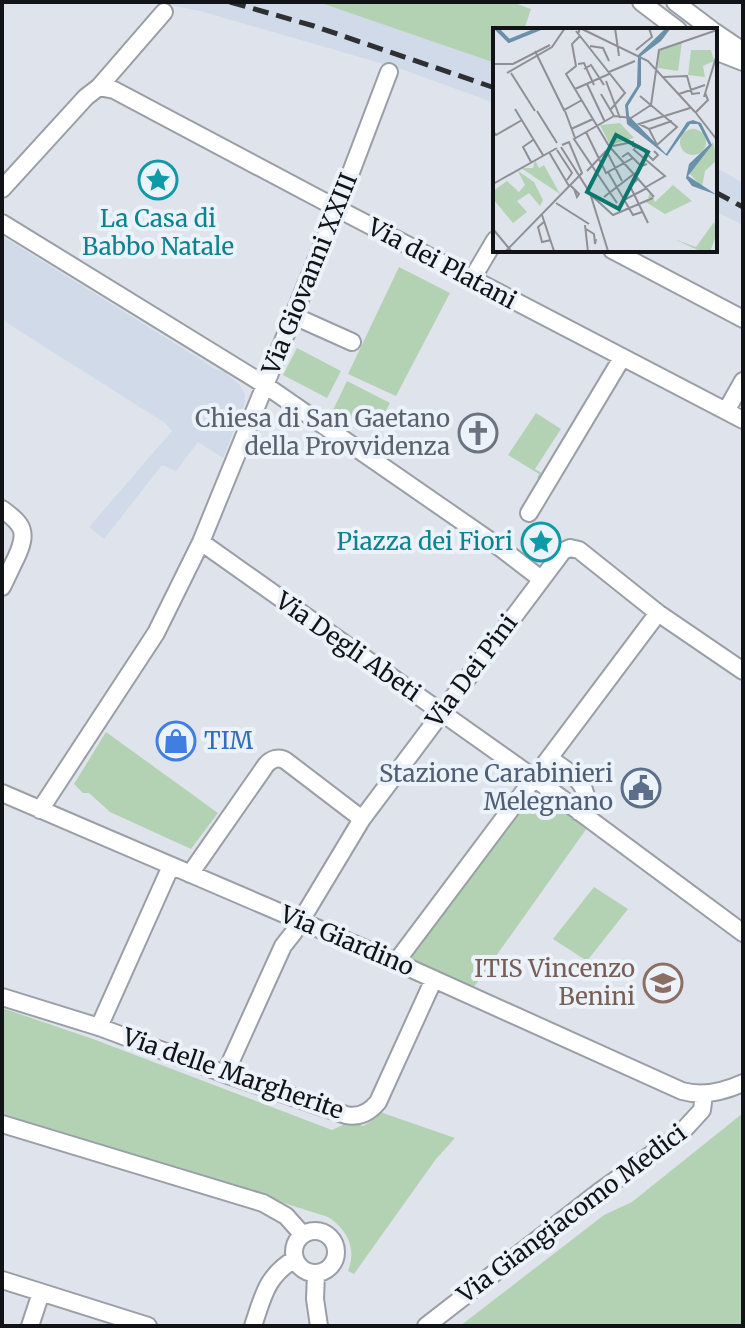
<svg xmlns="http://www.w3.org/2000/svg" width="745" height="1328" viewBox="0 0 745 1328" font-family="Merriweather,serif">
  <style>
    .built { fill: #d0dae8 }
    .green { fill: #b3d2b4 }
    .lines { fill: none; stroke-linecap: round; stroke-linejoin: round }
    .minor-casing { stroke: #9a9fa6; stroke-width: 20 }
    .minor { stroke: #fff; stroke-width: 16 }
    .rail { stroke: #2f3034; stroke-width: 5; stroke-dasharray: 16 8; stroke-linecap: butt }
    .labels { text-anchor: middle; stroke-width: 8; stroke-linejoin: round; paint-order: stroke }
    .culture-label { font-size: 24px; fill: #0d838f; stroke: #ecf2f9 }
    .street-label { font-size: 24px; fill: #121316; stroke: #ecf2f9 }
    .worship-label { font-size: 24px; fill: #5b616d; stroke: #ecf2f9; text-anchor: end }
    .shop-label { font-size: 24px; fill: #366cbe; stroke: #ecf2f9; text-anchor: start }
    .service-label { font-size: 24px; fill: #4e5e75; stroke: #ecf2f9; text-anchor: end }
    .education-label { font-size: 24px; fill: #785e54; stroke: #ecf2f9; text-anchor: end }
    .inset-river { fill: none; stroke: #6b91aa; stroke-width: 4 }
    .inset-road { fill: none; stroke: #8d9096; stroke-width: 2 }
    .view { fill: #0f766e; fill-opacity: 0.15; stroke: #0f766e; stroke-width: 4 }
    .inset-edge { fill: none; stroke: #121316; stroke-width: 4 }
  </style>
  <rect width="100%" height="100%" fill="#dfe4ec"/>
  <path class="built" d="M 154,2 L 318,2 L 495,63 L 495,103 L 401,69 L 200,11 Z
    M 715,167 L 743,183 L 743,225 L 715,211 Z
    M 2,236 L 203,361 L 215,369 L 223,371 L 239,384 L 245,394 L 244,405 L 223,458 L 198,442 L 176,471 L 162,465 L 104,539 L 89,527 L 172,431 L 165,423 L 4,321 L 2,322 Z"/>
  <path class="green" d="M 318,2 L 512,2 L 531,9 L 524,30 L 495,30 L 495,63 Z
    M 399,267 L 450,293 L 396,396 L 348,374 Z
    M 297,348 L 341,371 L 327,398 L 283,375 Z
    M 347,381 L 390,403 L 376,431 L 333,410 Z
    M 536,413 L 561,429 L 535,469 L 547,476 L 544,482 L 537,477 L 539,474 L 508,455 Z
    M 106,732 L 218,813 L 191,849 L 110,812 L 89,793 L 83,793 L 74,784 Z
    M 534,778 L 592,821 L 474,987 L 401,955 Z
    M 594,887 L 628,909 L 587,961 L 553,939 Z
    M 2,1008 L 93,1039 L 332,1130 L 351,1121 L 363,1126 L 376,1118 L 380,1112 L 455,1138 L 436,1159 L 354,1274 L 348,1271 C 357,1248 347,1229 328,1217 L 2,1114 Z
    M 743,1113 L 743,1326 L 460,1326 L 604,1215 L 632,1202 Z"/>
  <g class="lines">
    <g class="minor-casing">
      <path id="minor" d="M 641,2 L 678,30
        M 675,2 L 712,30
        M 715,32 L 743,51
        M 715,51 L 743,62
        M 99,87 L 114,90 L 344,212 L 743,420
        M 2,189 L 86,97 L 99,87 L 164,12
        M 2,223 L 265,385 L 502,549 L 541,579
        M 612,250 L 743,319
        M 472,279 L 495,240
        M 294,316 L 352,342
        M 726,411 L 743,381
        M 2,509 C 24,525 28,532 16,558 C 11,568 7,577 2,587
        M 529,513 L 622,358
        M 201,542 L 534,778 L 743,933
        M 549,758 C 564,769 588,781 586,802 L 579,812
        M 2,793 L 396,962 L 682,1091 C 703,1097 723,1092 743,1083
        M 40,810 L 156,633 L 201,542 L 337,209 L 389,72
        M 190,874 L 266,765 C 271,759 279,756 286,761 L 362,819
        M 396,962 L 658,613
        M 2,997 L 99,1027 L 225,1074 L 346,1115 C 359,1118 370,1112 378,1102 L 434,979
        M 99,1027 L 171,866
        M 225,1074 L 283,946 L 294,932 L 362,819 L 563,551 L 570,548 L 579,550 L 658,613 L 743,671
        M 2,1124 L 263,1203 L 286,1216 L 303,1235
        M294 1252a21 21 0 1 1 42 0a21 21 0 1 1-42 0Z
        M 316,1273 L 315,1299 L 319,1326
        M 2,1280 L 148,1326
        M 30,1326 L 41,1293
        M 253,1326 C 263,1297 266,1276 295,1259
        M 426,1326 L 599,1192 L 680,1134 L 702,1110 L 704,1094"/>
    </g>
    <use href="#minor" class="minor"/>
    <path class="rail" d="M 230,2 L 314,26 L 495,88
      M 715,192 L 743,207"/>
  </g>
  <defs>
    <g id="sight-ring" transform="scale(2)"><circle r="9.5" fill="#ecf2f9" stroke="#0f9aa8" stroke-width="1.5"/><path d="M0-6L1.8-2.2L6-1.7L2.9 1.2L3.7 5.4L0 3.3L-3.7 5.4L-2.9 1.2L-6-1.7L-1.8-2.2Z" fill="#0f9aa8"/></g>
    <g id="church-ring" transform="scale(2)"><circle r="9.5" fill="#ecf2f9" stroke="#6b7280" stroke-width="1.5"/><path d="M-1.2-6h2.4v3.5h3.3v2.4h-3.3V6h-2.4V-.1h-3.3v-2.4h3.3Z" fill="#6b7280"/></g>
    <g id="shop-ring" transform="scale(2)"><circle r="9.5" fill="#ecf2f9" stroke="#3f7fe0" stroke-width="1.5"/><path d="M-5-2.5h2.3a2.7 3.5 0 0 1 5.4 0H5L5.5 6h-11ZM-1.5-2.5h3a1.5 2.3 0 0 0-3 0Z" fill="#3f7fe0"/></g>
    <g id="civic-ring" transform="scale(2)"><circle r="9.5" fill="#ecf2f9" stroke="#5c6f8a" stroke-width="1.5"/><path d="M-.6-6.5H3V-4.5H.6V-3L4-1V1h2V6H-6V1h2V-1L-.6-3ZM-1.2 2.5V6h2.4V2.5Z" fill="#5c6f8a"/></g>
    <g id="school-ring" transform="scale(2)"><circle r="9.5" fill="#ecf2f9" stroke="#8d6e63" stroke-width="1.5"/><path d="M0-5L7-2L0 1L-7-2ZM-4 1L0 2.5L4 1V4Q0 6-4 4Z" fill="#8d6e63"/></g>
  </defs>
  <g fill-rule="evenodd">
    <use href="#sight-ring" x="158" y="180"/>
    <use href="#church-ring" x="478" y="433"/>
    <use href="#sight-ring" x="541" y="542"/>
    <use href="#shop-ring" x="176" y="741"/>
    <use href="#civic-ring" x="641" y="788"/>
    <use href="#school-ring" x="663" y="983"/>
  </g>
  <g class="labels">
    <g class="culture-label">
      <text x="158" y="227">La Casa di<tspan x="158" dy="28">Babbo Natale</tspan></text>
      <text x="513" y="550" text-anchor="end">Piazza dei Fiori</text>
    </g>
    <g class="street-label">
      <text transform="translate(442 264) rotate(28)" y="8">Via dei Platani</text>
      <text transform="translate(310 274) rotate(-68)" y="8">Via Giovanni XXIII</text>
      <text transform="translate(348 647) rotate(35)" y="8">Via Degli Abeti</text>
      <text transform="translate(472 671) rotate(-53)" y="8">Via Dei Pini</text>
      <text transform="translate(347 941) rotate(23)" y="8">Via Giardino</text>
      <text transform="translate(233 1074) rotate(19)" y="8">Via delle Margherite</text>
      <text transform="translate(572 1214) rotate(-37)" y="8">Via Giangiacomo Medici</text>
    </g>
    <g class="worship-label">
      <text x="450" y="427">Chiesa di San Gaetano<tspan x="450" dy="28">della Provvidenza</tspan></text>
    </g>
    <g class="shop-label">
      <text x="204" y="749">TIM</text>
    </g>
    <g class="service-label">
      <text x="613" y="782">Stazione Carabinieri<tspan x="613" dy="28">Melegnano</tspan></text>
    </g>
    <g class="education-label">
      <text x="635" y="977">ITIS Vincenzo<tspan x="635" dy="28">Benini</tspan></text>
    </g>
  </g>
  <g transform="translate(493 28)">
    <rect width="224" height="224" fill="#dfe4ec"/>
    <path d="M 189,14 L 185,43 L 165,40 L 166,23 ZM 198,22 L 218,22 L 221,33 L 210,38 L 212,49 L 195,47 ZM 127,95 L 141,110 L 117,117 L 107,97 ZM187 114a13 13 0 1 1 26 0a13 13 0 1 1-26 0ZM 220,114 L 224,132 L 212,143 L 209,159 L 196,145 ZM 42,132 L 46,140 L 51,137 L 67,166 L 28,140 L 40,140 ZM 25,143 L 41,154 L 50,172 L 47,178 L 36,165 L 24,173 L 34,184 L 20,195 L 0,171 L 0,163 L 14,153 L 26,164 L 32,157 ZM 180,157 L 199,173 L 172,186 L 151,173 L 159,170 L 155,170 L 157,163 L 162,174 ZM 221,194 L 224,205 L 217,224 L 209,224 L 181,211 L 203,219 Z" fill="#b3d2b4"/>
    <path d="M 173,0 L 178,0 L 168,13 L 148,28 L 148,57 L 135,78 L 136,88 L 173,126 L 194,94 L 200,92 L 208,95 L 219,117 L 195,148 L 224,167 L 199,158 L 193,150 L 196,136 L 216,117 L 205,96 L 197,96 L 174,128 L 134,96 L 132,77 L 144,58 L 145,27 Z" fill="#6b91aa"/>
    <path class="inset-river" d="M 3,0 L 16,13 L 48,0"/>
    <path class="inset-road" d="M 122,0 L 126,28M 83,3 L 132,65 L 118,81M 85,6 L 87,0 L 155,33 L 202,84M 87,8 L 79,16 L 83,38 L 73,46 L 116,118M 97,18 L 110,20 L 116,33M 143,22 L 159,9 L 156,0M 42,23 L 71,82 L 89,72M 0,36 L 20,36 L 57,17M 85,36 L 91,35 L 101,57M 91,41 L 98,37 L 111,57M 116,44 L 142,33M 14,45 L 59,19 L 72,0M 18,45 L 42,83M 170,49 L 194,48 L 199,66 L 207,65M 113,53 L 127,90M 94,56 L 112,94M 82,61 L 116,46M 108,66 L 121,88M 186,66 L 212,57M 147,68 L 184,99 L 164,117 L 156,101M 211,69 L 224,26M 158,77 L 166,22 L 224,2M 22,81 L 50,127M 44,83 L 64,115M 72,83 L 82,110M 202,85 L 215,72 L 212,65M 203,85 L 224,112M 121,88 L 81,111 L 124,175M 121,88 L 138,90 L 158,77M 78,101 L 100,91M 156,101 L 146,96 L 197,80M 156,101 L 179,93M 0,103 L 3,107 L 29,92M 93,104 L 113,145 L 140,130M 116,118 L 161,169M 120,118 L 140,114 L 140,119M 68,119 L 97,165 L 115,223M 141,120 L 146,118 L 160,132 L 165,127 L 161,123M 140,121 L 172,148 L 153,159M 64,122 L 79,145 L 74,152M 113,122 L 129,153M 56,124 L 76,158M 129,129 L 135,125 L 148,138 L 154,136M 38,134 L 30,119 L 40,112M 94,143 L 113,123M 115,144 L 140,187 L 149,184M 146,150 L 137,158 L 155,195M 0,156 L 64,120M 77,157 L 86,166 L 84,169 L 81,161M 98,167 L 120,187 L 160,170M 111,169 L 142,145M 131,172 L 154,160M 63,175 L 96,196M 49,187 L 61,223M 52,193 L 45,199 L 49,214 L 58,212M 92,197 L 95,224M 0,201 L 19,224M 93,201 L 101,206 L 102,216 L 103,211M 12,224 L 89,145 L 76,114 L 69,117"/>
    <path class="view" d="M 123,107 L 155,124 L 126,181 L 94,164 Z"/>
    <rect width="224" height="224" class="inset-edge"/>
  </g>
  <rect width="745" height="1328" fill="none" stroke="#121316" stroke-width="8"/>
</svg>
